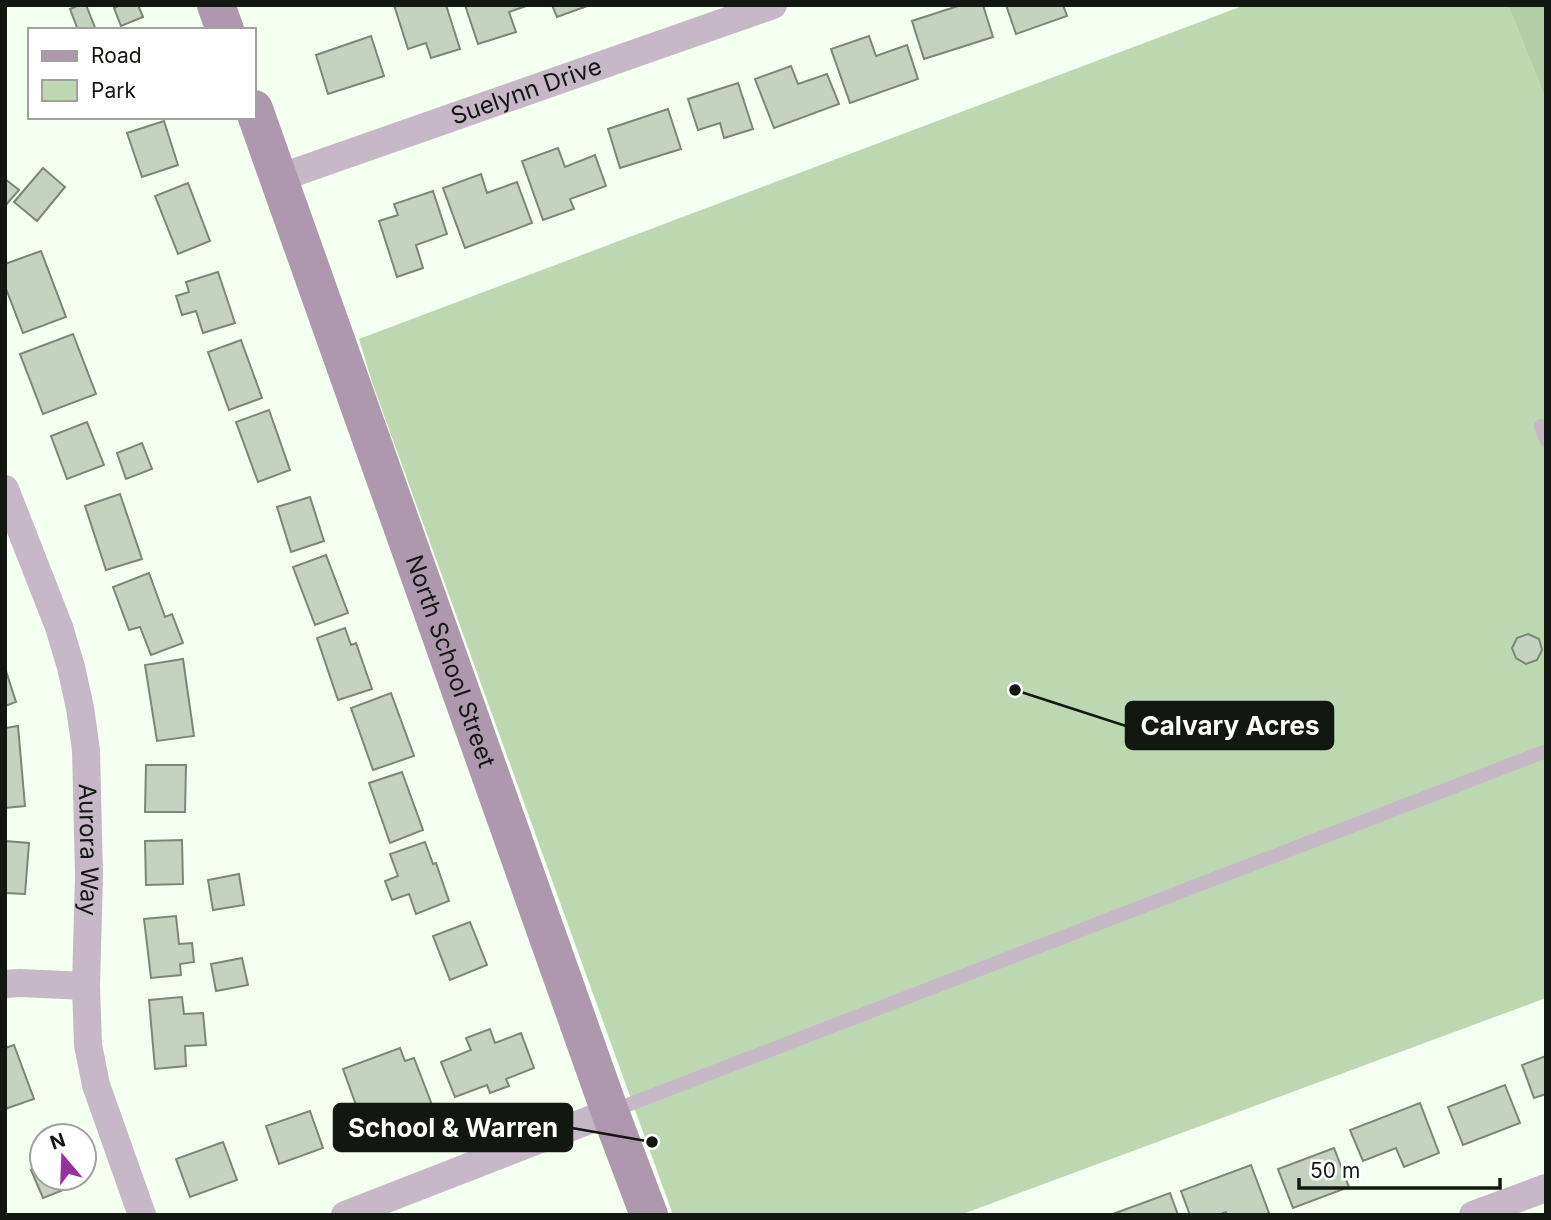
<svg xmlns="http://www.w3.org/2000/svg" width="1551" height="1220" viewBox="0 0 1551 1220" font-family="Inter,sans-serif">
  <style>
    .green { fill: #bdd8b1 }
    .forest { fill: #b3cea7 }
    .building { fill: #c6d2c0; stroke: #7c8777; stroke-width: 2 }
    .lines { fill: none; stroke-linecap: round; stroke-linejoin: round }
    .lane { stroke: #c7b8c8; stroke-width: 14 }
    .street { stroke: #c7b8c8; stroke-width: 28 }
    .secondary { stroke: #ae98ae; stroke-width: 38 }
    .labels { text-anchor: middle; stroke-width: 5; stroke-linejoin: round; paint-order: stroke }
    .street-label { font-size: 24px; fill: #131711; stroke: #fff }
    .leader { fill: none; stroke: #131711; stroke-width: 2.5 }
    .callout-dot { fill: #131711; stroke: #fff; stroke-width: 2.5 }
    .callout { fill: #131711; stroke: #131711; stroke-width: 2.5 }
    .callout-label { font-size: 26px; text-anchor: middle; font-weight: bold; fill: #fff }
  </style>
  <rect width="100%" height="100%" fill="#f5fff1"/>
  <path class="green" d="M 1245,5 L 1508,5 L 1546,100 L 1546,998 L 960,1215 L 673,1215 L 372,382 L 359,339 Z"/>
  <path class="forest" d="M 1508,5 L 1546,5 L 1546,100 Z"/>
  <path class="building" d="M 79,5 L 86,5 L 96,30 L 78,30 L 70,9 Z
    M 120,5 L 138,5 L 143,17 L 121,26 L 114,8 Z
    M 394,5 L 446,5 L 460,49 L 431,58 L 426,43 L 408,49 Z
    M 465,5 L 529,5 L 509,12 L 516,32 L 478,44 Z
    M 552,5 L 590,5 L 557,17 Z
    M 961,5 L 983,5 L 993,37 L 924,59 L 912,21 Z
    M 1006,5 L 1063,5 L 1067,16 L 1016,34 Z
    M 371,36 L 384,76 L 328,94 L 316,55 Z
    M 869,36 L 876,56 L 907,45 L 918,79 L 850,103 L 831,49 Z
    M 791,66 L 798,84 L 827,74 L 839,104 L 774,128 L 755,79 Z
    M 738,83 L 753,129 L 724,138 L 720,123 L 698,130 L 688,99 Z
    M 668,109 L 681,149 L 620,168 L 608,129 Z
    M 164,121 L 178,165 L 142,177 L 127,133 Z
    M 558,148 L 565,167 L 595,155 L 606,186 L 570,199 L 574,209 L 543,220 L 522,161 Z
    M 43,168 L 65,187 L 37,221 L 14,202 Z
    M 481,174 L 487,193 L 517,182 L 532,223 L 465,248 L 443,188 Z
    M 5,179 L 19,190 L 5,206 Z
    M 188,183 L 210,241 L 178,254 L 155,196 Z
    M 433,191 L 447,234 L 416,245 L 423,268 L 397,277 L 379,221 L 398,215 L 394,204 Z
    M 41,251 L 66,317 L 23,333 L 5,286 L 5,264 Z
    M 218,272 L 235,323 L 203,333 L 196,311 L 182,315 L 176,296 L 189,292 L 186,282 Z
    M 73,334 L 96,394 L 43,414 L 20,354 Z
    M 241,340 L 262,398 L 229,410 L 208,352 Z
    M 269,410 L 290,470 L 258,482 L 236,422 Z
    M 87,422 L 104,465 L 67,479 L 51,436 Z
    M 142,443 L 152,469 L 126,479 L 117,453 Z
    M 120,494 L 142,559 L 106,570 L 85,506 Z
    M 310,497 L 324,541 L 291,552 L 277,507 Z
    M 326,555 L 348,613 L 315,625 L 293,567 Z
    M 149,573 L 165,617 L 172,614 L 183,643 L 151,655 L 140,627 L 129,630 L 113,587 Z
    M 345,628 L 351,645 L 356,643 L 372,689 L 338,700 L 317,638 Z
    M 1528,634 L 1539,639 L 1542,650 L 1537,660 L 1526,664 L 1516,658 L 1512,648 L 1517,638 Z
    M 183,659 L 194,736 L 157,741 L 145,665 Z
    M 5,668 L 16,702 L 5,706 Z
    M 391,693 L 414,756 L 373,770 L 351,708 Z
    M 18,726 L 25,806 L 5,808 L 5,728 Z
    M 146,765 L 186,765 L 185,812 L 145,812 Z
    M 402,772 L 423,830 L 390,843 L 369,783 Z
    M 182,840 L 183,884 L 146,885 L 145,841 Z
    M 5,841 L 29,843 L 25,894 L 5,893 Z
    M 425,842 L 433,864 L 436,863 L 449,901 L 416,914 L 409,894 L 392,900 L 385,881 L 398,876 L 390,854 Z
    M 239,874 L 244,905 L 213,910 L 208,880 Z
    M 176,916 L 179,944 L 192,943 L 194,962 L 180,964 L 181,975 L 151,978 L 144,919 Z
    M 470,922 L 487,965 L 450,980 L 433,936 Z
    M 242,958 L 248,985 L 216,991 L 211,964 Z
    M 182,997 L 184,1014 L 203,1013 L 206,1045 L 185,1046 L 186,1066 L 155,1069 L 149,1000 Z
    M 490,1029 L 495,1043 L 521,1033 L 534,1068 L 506,1079 L 509,1086 L 490,1093 L 487,1085 L 455,1097 L 441,1062 L 471,1050 L 466,1038 Z
    M 14,1045 L 34,1099 L 5,1109 L 5,1048 Z
    M 400,1048 L 405,1061 L 414,1058 L 432,1105 L 365,1130 L 343,1069 Z
    M 1546,1056 L 1546,1094 L 1534,1098 L 1522,1065 Z
    M 1505,1085 L 1520,1123 L 1463,1145 L 1448,1107 Z
    M 1420,1103 L 1439,1153 L 1404,1167 L 1396,1148 L 1363,1161 L 1350,1130 Z
    M 310,1111 L 323,1148 L 279,1164 L 266,1126 Z
    M 223,1142 L 237,1180 L 190,1197 L 176,1159 Z
    M 1334,1148 L 1349,1187 L 1293,1208 L 1278,1169 Z
    M 42,1165 L 42,1178 L 67,1178 L 71,1187 L 43,1198 L 31,1170 Z
    M 1251,1165 L 1269,1213 L 1265,1215 L 1227,1215 L 1226,1212 L 1218,1215 L 1190,1215 L 1181,1191 Z
    M 1170,1193 L 1178,1215 L 1110,1215 Z"/>
  <g class="lines">
    <path class="lane" d="M 1541,426 L 1546,440
      M 612,1111 L 1546,751"/>
    <g class="street">
      <path id="s1" d="M 279,178 L 773,5"/>
      <path id="s2" d="M 5,489 L 59,627 L 71,667 L 80,708 L 86,750 L 89,875 L 86,986 L 88,1045 L 96,1085 L 142,1215"/>
      <path d="M 5,984 L 20,983 L 86,986"/>
      <path d="M 345,1215 L 610,1112"/>
      <path d="M 1473,1215 L 1546,1188"/>
    </g>
    <g class="secondary">
      <path d="M 216,5 L 225,30"/>
      <path id="s3" d="M 254,109 L 610,1112 L 649,1215"/>
    </g>
  </g>
  <g class="labels">
    <g class="street-label">
      <text dy="8" stroke="none"><textPath href="#s1" startOffset="262">Suelynn Drive</textPath></text>
      <text dy="8" stroke="none"><textPath href="#s3" startOffset="586">North School Street</textPath></text>
      <text dy="8" stroke="none"><textPath href="#s2" startOffset="374">Aurora Way</textPath></text>
    </g>
  </g>
  <path class="leader" d="M1015 690L1126 726M652 1142L572 1128"/>
  <g class="callout-dot">
    <circle cx="1015" cy="690" r="7"/>
    <circle cx="652" cy="1142" r="7"/>
  </g>
  <g class="callout">
    <rect x="1126" y="702" width="207" height="47" rx="7"/>
    <rect x="334" y="1104" width="238" height="47" rx="7"/>
  </g>
  <g class="callout-label">
    <text x="1230" y="735">Calvary Acres</text>
    <text x="453" y="1137">School &amp; Warren</text>
  </g>
  <rect width="1551" height="1220" fill="none" stroke="#131711" stroke-width="14"/>
  <rect x="28" y="28" width="228" height="91" fill="#ffffff" stroke="#a1a2a0" stroke-width="2"/>
  <rect x="42" y="51" width="35" height="10" fill="#ae98ae" stroke="#a1a2a0" stroke-width="2"/>
  <text x="91" y="63" font-size="21" fill="#131711">Road</text>
  <rect x="42" y="80" width="35" height="21" fill="#bdd8b1" stroke="#a1a2a0" stroke-width="2"/>
  <text x="91" y="98" font-size="21" fill="#131711">Park</text>
  <g transform="translate(63 1157) rotate(341)"><circle r="33" fill="#ffffff" stroke="#a1a2a0" stroke-width="2"/>
  <path d="M0-5L12 26L0 18L-12 26Z" fill="#95349b"/>
  <text y="-10" font-size="19" font-weight="bold" text-anchor="middle" fill="#131711">N</text>
  </g>
  <path d="M1299 1178v10h201v-10" fill="none" stroke="#131711" stroke-width="3.5"/>
  <text x="1310" y="1178" font-size="21" fill="#131711" stroke="#ffffff" stroke-width="5" paint-order="stroke">50 m</text>
</svg>
